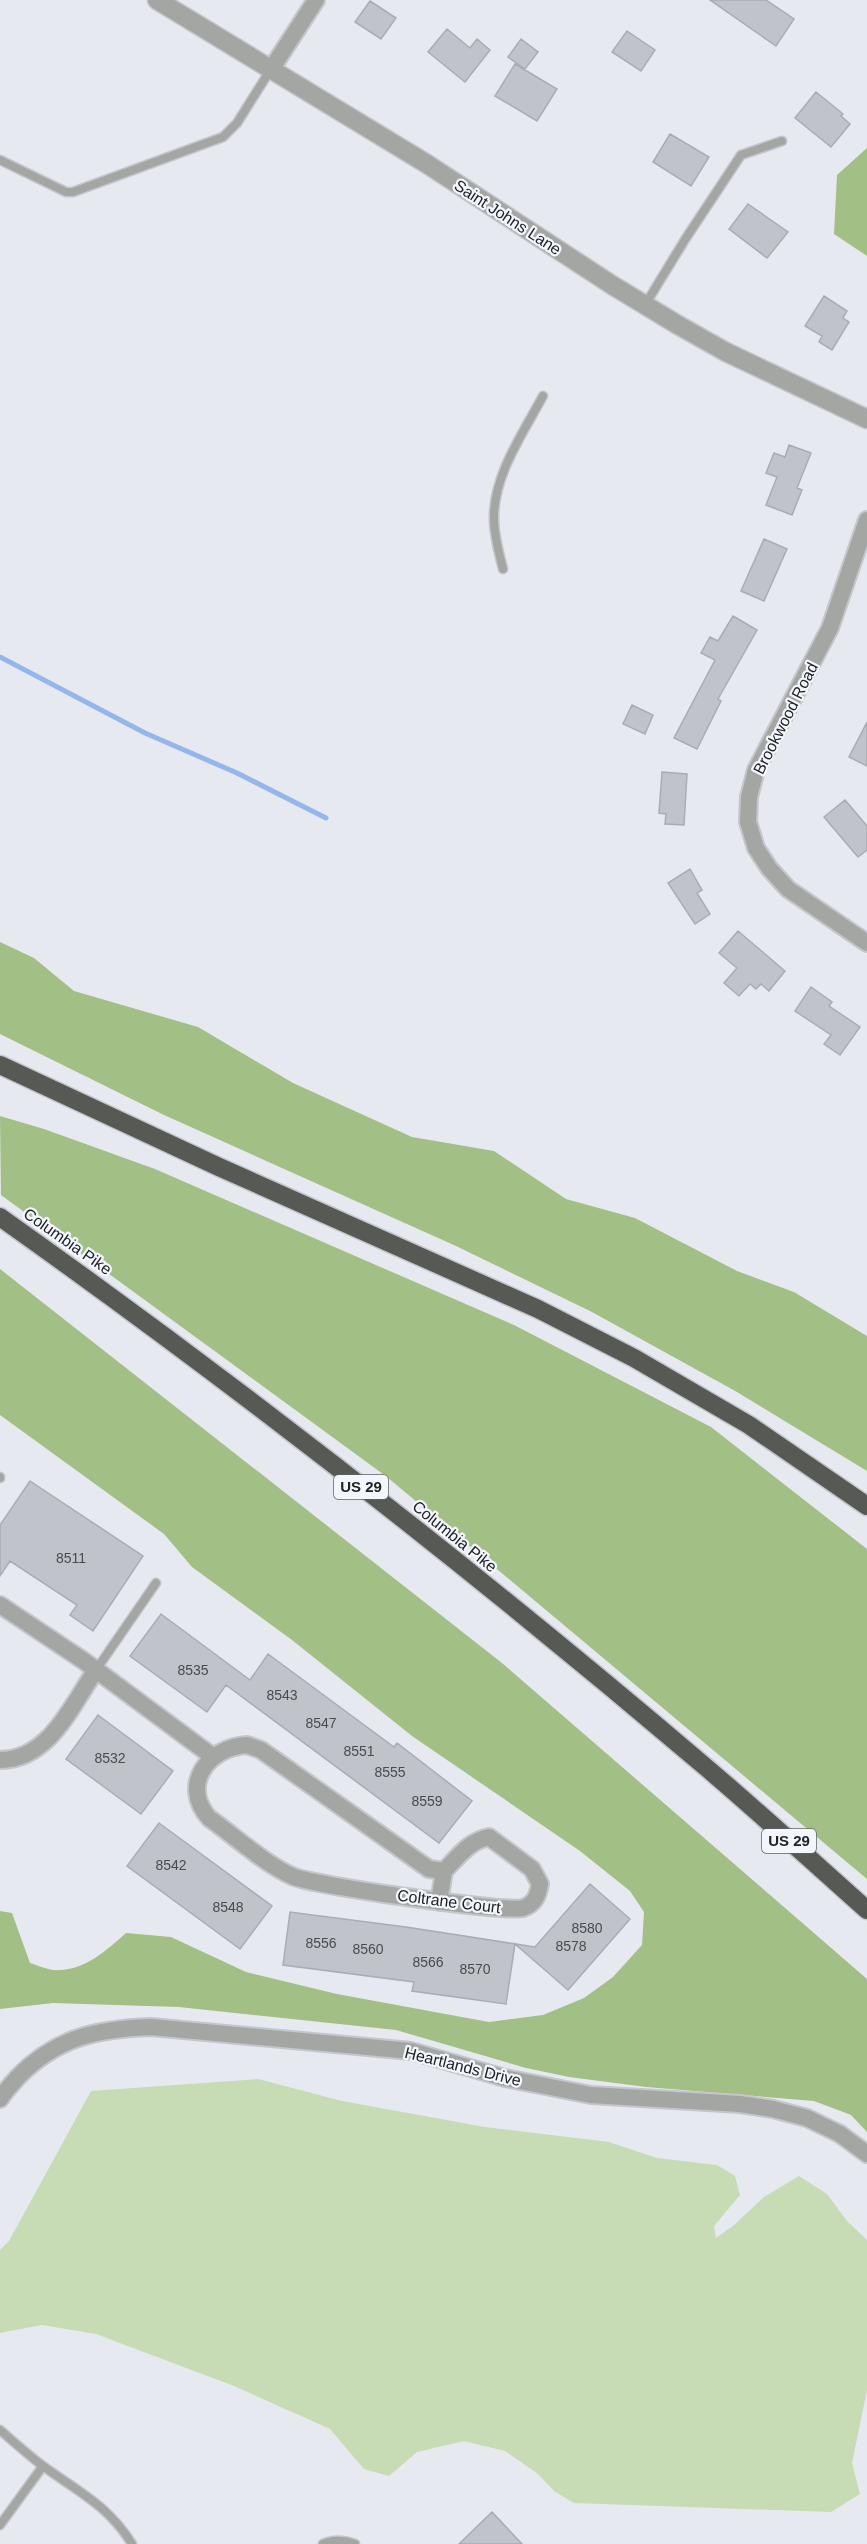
<svg xmlns="http://www.w3.org/2000/svg" width="867" height="2544" viewBox="0 0 867 2544" font-family="Helvetica,sans-serif">
  <style>
    .green { fill: #c7dbb4 }
    .forest { fill: #a2bf85 }
    .lines { fill: none; stroke-linecap: round; stroke-linejoin: round }
    .stream { stroke: #94b6eb; stroke-width: 5 }
    .building { fill: #c0c4ca; stroke: #a9acb2; stroke-width: 1.5 }
    .service-casing { stroke: #c3c6cb; stroke-width: 11 }
    .minor-casing { stroke: #c3c6cb; stroke-width: 20 }
    .tertiary-casing { stroke: #c3c6cb; stroke-width: 21 }
    .motorway-casing { stroke: #c3c6cb; stroke-width: 21 }
    .service { stroke: #a4a6a3; stroke-width: 8 }
    .minor { stroke: #a4a6a3; stroke-width: 16 }
    .tertiary { stroke: #a4a6a3; stroke-width: 18 }
    .motorway { stroke: #575a54; stroke-width: 18 }
    .labels { text-anchor: middle; stroke-width: 4.5; stroke-linejoin: round; paint-order: stroke }
    .number-label { font-size: 14px; fill: #494b4e }
    .shield { fill: #f3f7fd; stroke: #606366; stroke-width: 1.5 }
    .shield-label { font-size: 15px; font-weight: bold; fill: #212325 }
    .street-label { font-size: 16px; fill: #212325; stroke: #f3f7fd }
  </style>
  <rect width="100%" height="100%" fill="#e6eaf0"/>
  <path class="green" d="M 258,2079 L 342,2101 L 485,2127 L 609,2142 L 657,2158 L 717,2165 L 735,2176 L 740,2195 L 714,2226 L 716,2238 L 734,2225 L 764,2197 L 799,2176 L 827,2194 L 847,2221 L 867,2240 L 867,2390 L 852,2463 L 860,2494 L 831,2512 L 574,2503 L 554,2491 L 538,2474 L 505,2451 L 464,2441 L 417,2452 L 389,2476 L 364,2469 L 330,2429 L 234,2386 L 96,2334 L 42,2325 L 0,2333 L 0,2250 L 9,2241 L 91,2091 Z"/>
  <path class="forest" d="M 867,148 L 867,256 L 834,234 L 837,175 Z
    M 0,942 L 34,958 L 74,991 L 198,1027 L 293,1083 L 412,1137 L 494,1151 L 566,1199 L 635,1218 L 737,1271 L 794,1292 L 867,1336 L 867,1471 L 737,1392 L 592,1312 L 456,1246 L 164,1115 L 0,1034 Z
    M 0,1116 L 44,1129 L 155,1169 L 514,1325 L 711,1427 L 867,1549 L 867,1879 L 387,1477 L 1,1195 Z
    M 0,1269 L 502,1663 L 867,1979 L 867,2132 L 851,2115 L 814,2101 L 646,2087 L 569,2077 L 526,2068 L 396,2030 L 179,2007 L 53,2003 L 0,2009 L 0,1911 L 12,1913 L 30,1963 C 39,1966 50,1971 59,1970 C 85,1970 107,1950 126,1933 L 171,1937 L 246,1972 L 337,1994 L 489,2022 L 543,2015 L 584,1998 L 613,1977 L 642,1945 L 644,1912 L 630,1891 L 580,1851 L 412,1736 L 292,1640 L 192,1567 L 164,1534 L 0,1415 Z"/>
  <g class="lines">
    <path class="stream" d="M 0,657 L 145,733 L 237,773 L 326,818"/>
  </g>
  <path class="building" d="M 710,0 L 766,0 L 794,19 L 776,46 Z
    M 370,1 L 396,18 L 381,39 L 355,22 Z
    M 447,29 L 470,48 L 477,39 L 490,50 L 465,82 L 428,52 Z
    M 627,31 L 655,50 L 641,71 L 612,52 Z
    M 521,39 L 538,52 L 525,69 L 508,57 Z
    M 515,64 L 557,89 L 537,121 L 495,96 Z
    M 816,92 L 843,114 L 841,116 L 850,124 L 831,147 L 795,118 Z
    M 670,134 L 709,157 L 691,186 L 653,162 Z
    M 748,204 L 788,232 L 767,258 L 729,229 Z
    M 824,296 L 847,311 L 843,318 L 849,322 L 832,350 L 819,342 L 822,336 L 805,326 Z
    M 789,445 L 811,453 L 797,488 L 802,490 L 792,515 L 766,505 L 777,477 L 766,473 L 774,453 L 785,457 Z
    M 764,539 L 787,549 L 764,601 L 741,591 Z
    M 733,616 L 757,630 L 718,699 L 721,701 L 697,749 L 674,738 L 715,660 L 701,653 L 710,637 L 718,641 Z
    M 632,705 L 653,715 L 645,734 L 623,724 Z
    M 867,722 L 867,766 L 849,757 Z
    M 662,772 L 687,774 L 684,825 L 665,824 L 666,814 L 659,813 Z
    M 845,800 L 867,826 L 867,850 L 858,857 L 824,817 Z
    M 690,869 L 702,890 L 697,893 L 710,914 L 695,924 L 668,883 Z
    M 738,931 L 785,971 L 769,991 L 761,984 L 756,989 L 750,984 L 739,996 L 724,983 L 737,968 L 719,953 Z
    M 811,987 L 832,1002 L 829,1006 L 860,1027 L 840,1055 L 824,1044 L 831,1035 L 795,1011 Z
    M 30,1481 L 143,1556 L 93,1631 L 70,1615 L 77,1605 L 10,1561 L 0,1576 L 0,1525 Z
    M 161,1614 L 250,1680 L 268,1654 L 394,1747 L 397,1743 L 472,1801 L 439,1843 L 226,1685 L 207,1712 L 130,1656 Z
    M 98,1715 L 173,1771 L 141,1814 L 66,1759 Z
    M 159,1823 L 272,1906 L 240,1949 L 127,1866 Z
    M 590,1884 L 630,1919 L 568,1990 L 515,1944 L 506,2004 L 412,1991 L 414,1982 L 283,1965 L 290,1912 L 406,1927 L 535,1947 Z
    M 492,2512 L 522,2544 L 459,2544 Z"/>
  <g class="lines">
    <g class="service-casing">
      <path id="service" d="M 0,160 L 66,192 L 73,192 L 223,137 L 237,123 L 271,69
        M 645,305 L 686,238 L 741,155 L 782,141
        M 503,569 C 499,553 494,536 494,519 C 493,476 523,433 543,396
        M 0,1477 L 0,1478
        M 96,1670 L 156,1583
        M 0,2430 C 14,2442 28,2455 43,2466 C 77,2491 108,2505 132,2544
        M 0,2525 L 43,2466
        M 323,2544 C 334,2539 344,2540 355,2544"/>
    </g>
    <g class="minor-casing">
      <path id="minor" d="M 272,68 L 316,0
        M 867,520 L 830,628 L 756,770 L 749,797 L 748,822 L 756,848 L 769,868 L 788,889 L 867,943
        M 0,1605 L 84,1661 L 212,1756
        M 247,1745 L 261,1750 L 429,1869 L 444,1871 C 458,1857 469,1841 489,1837 L 532,1869 L 540,1884 C 538,1895 535,1904 523,1908 C 507,1913 310,1885 292,1876 C 262,1862 236,1837 209,1818 C 180,1785 208,1747 247,1745 Z
        M 0,1760 C 49,1760 71,1706 96,1670
        M 439,1902 L 444,1871
        M 0,2099 C 5,2091 12,2084 18,2077 C 57,2037 97,2029 151,2027 L 411,2051 L 505,2078 L 591,2095 L 740,2104 L 773,2109 L 807,2118 L 840,2134 L 867,2154"/>
    </g>
    <g class="tertiary-casing">
      <path id="tertiary" d="M 157,0 L 427,164 L 612,285 L 678,325 L 726,352 L 867,419"/>
    </g>
    <g class="motorway-casing">
      <path id="motorway" d="M 0,1065 L 219,1167 L 538,1309 L 634,1358 L 749,1425 L 867,1506
        M 0,1217 C 244,1390 480,1575 708,1769 C 762,1815 814,1863 867,1910"/>
    </g>
    <use href="#service" class="service"/>
    <use href="#minor" class="minor"/>
    <use href="#tertiary" class="tertiary"/>
    <use href="#motorway" class="motorway"/>
  </g>
  <g class="labels">
    <g class="number-label">
      <text x="71" y="1563">8511</text>
      <text x="193" y="1675">8535</text>
      <text x="282" y="1700">8543</text>
      <text x="321" y="1728">8547</text>
      <text x="359" y="1756">8551</text>
      <text x="110" y="1763">8532</text>
      <text x="390" y="1777">8555</text>
      <text x="427" y="1806">8559</text>
      <text x="171" y="1870">8542</text>
      <text x="228" y="1912">8548</text>
      <text x="587" y="1933">8580</text>
      <text x="321" y="1948">8556</text>
      <text x="571" y="1951">8578</text>
      <text x="368" y="1954">8560</text>
      <text x="428" y="1967">8566</text>
      <text x="475" y="1974">8570</text>
    </g>
    <g class="shield">
      <rect x="334" y="1475" width="54" height="24" rx="4.5"/>
      <rect x="762" y="1829" width="54" height="24" rx="4.5"/>
    </g>
    <g class="shield-label">
      <text x="361" y="1492">US 29</text>
      <text x="789" y="1846">US 29</text>
    </g>
    <g class="street-label">
      <text transform="translate(508 217) rotate(33)" y="6">Saint Johns Lane</text>
      <text transform="translate(785 718) rotate(-63)" y="6">Brookwood Road</text>
      <text transform="translate(68 1241) rotate(35)" y="6">Columbia Pike</text>
      <text transform="translate(455 1536) rotate(39)" y="6">Columbia Pike</text>
      <text transform="translate(449 1901) rotate(7)" y="6">Coltrane Court</text>
      <text transform="translate(463 2066) rotate(14)" y="6">Heartlands Drive</text>
    </g>
  </g>
</svg>
